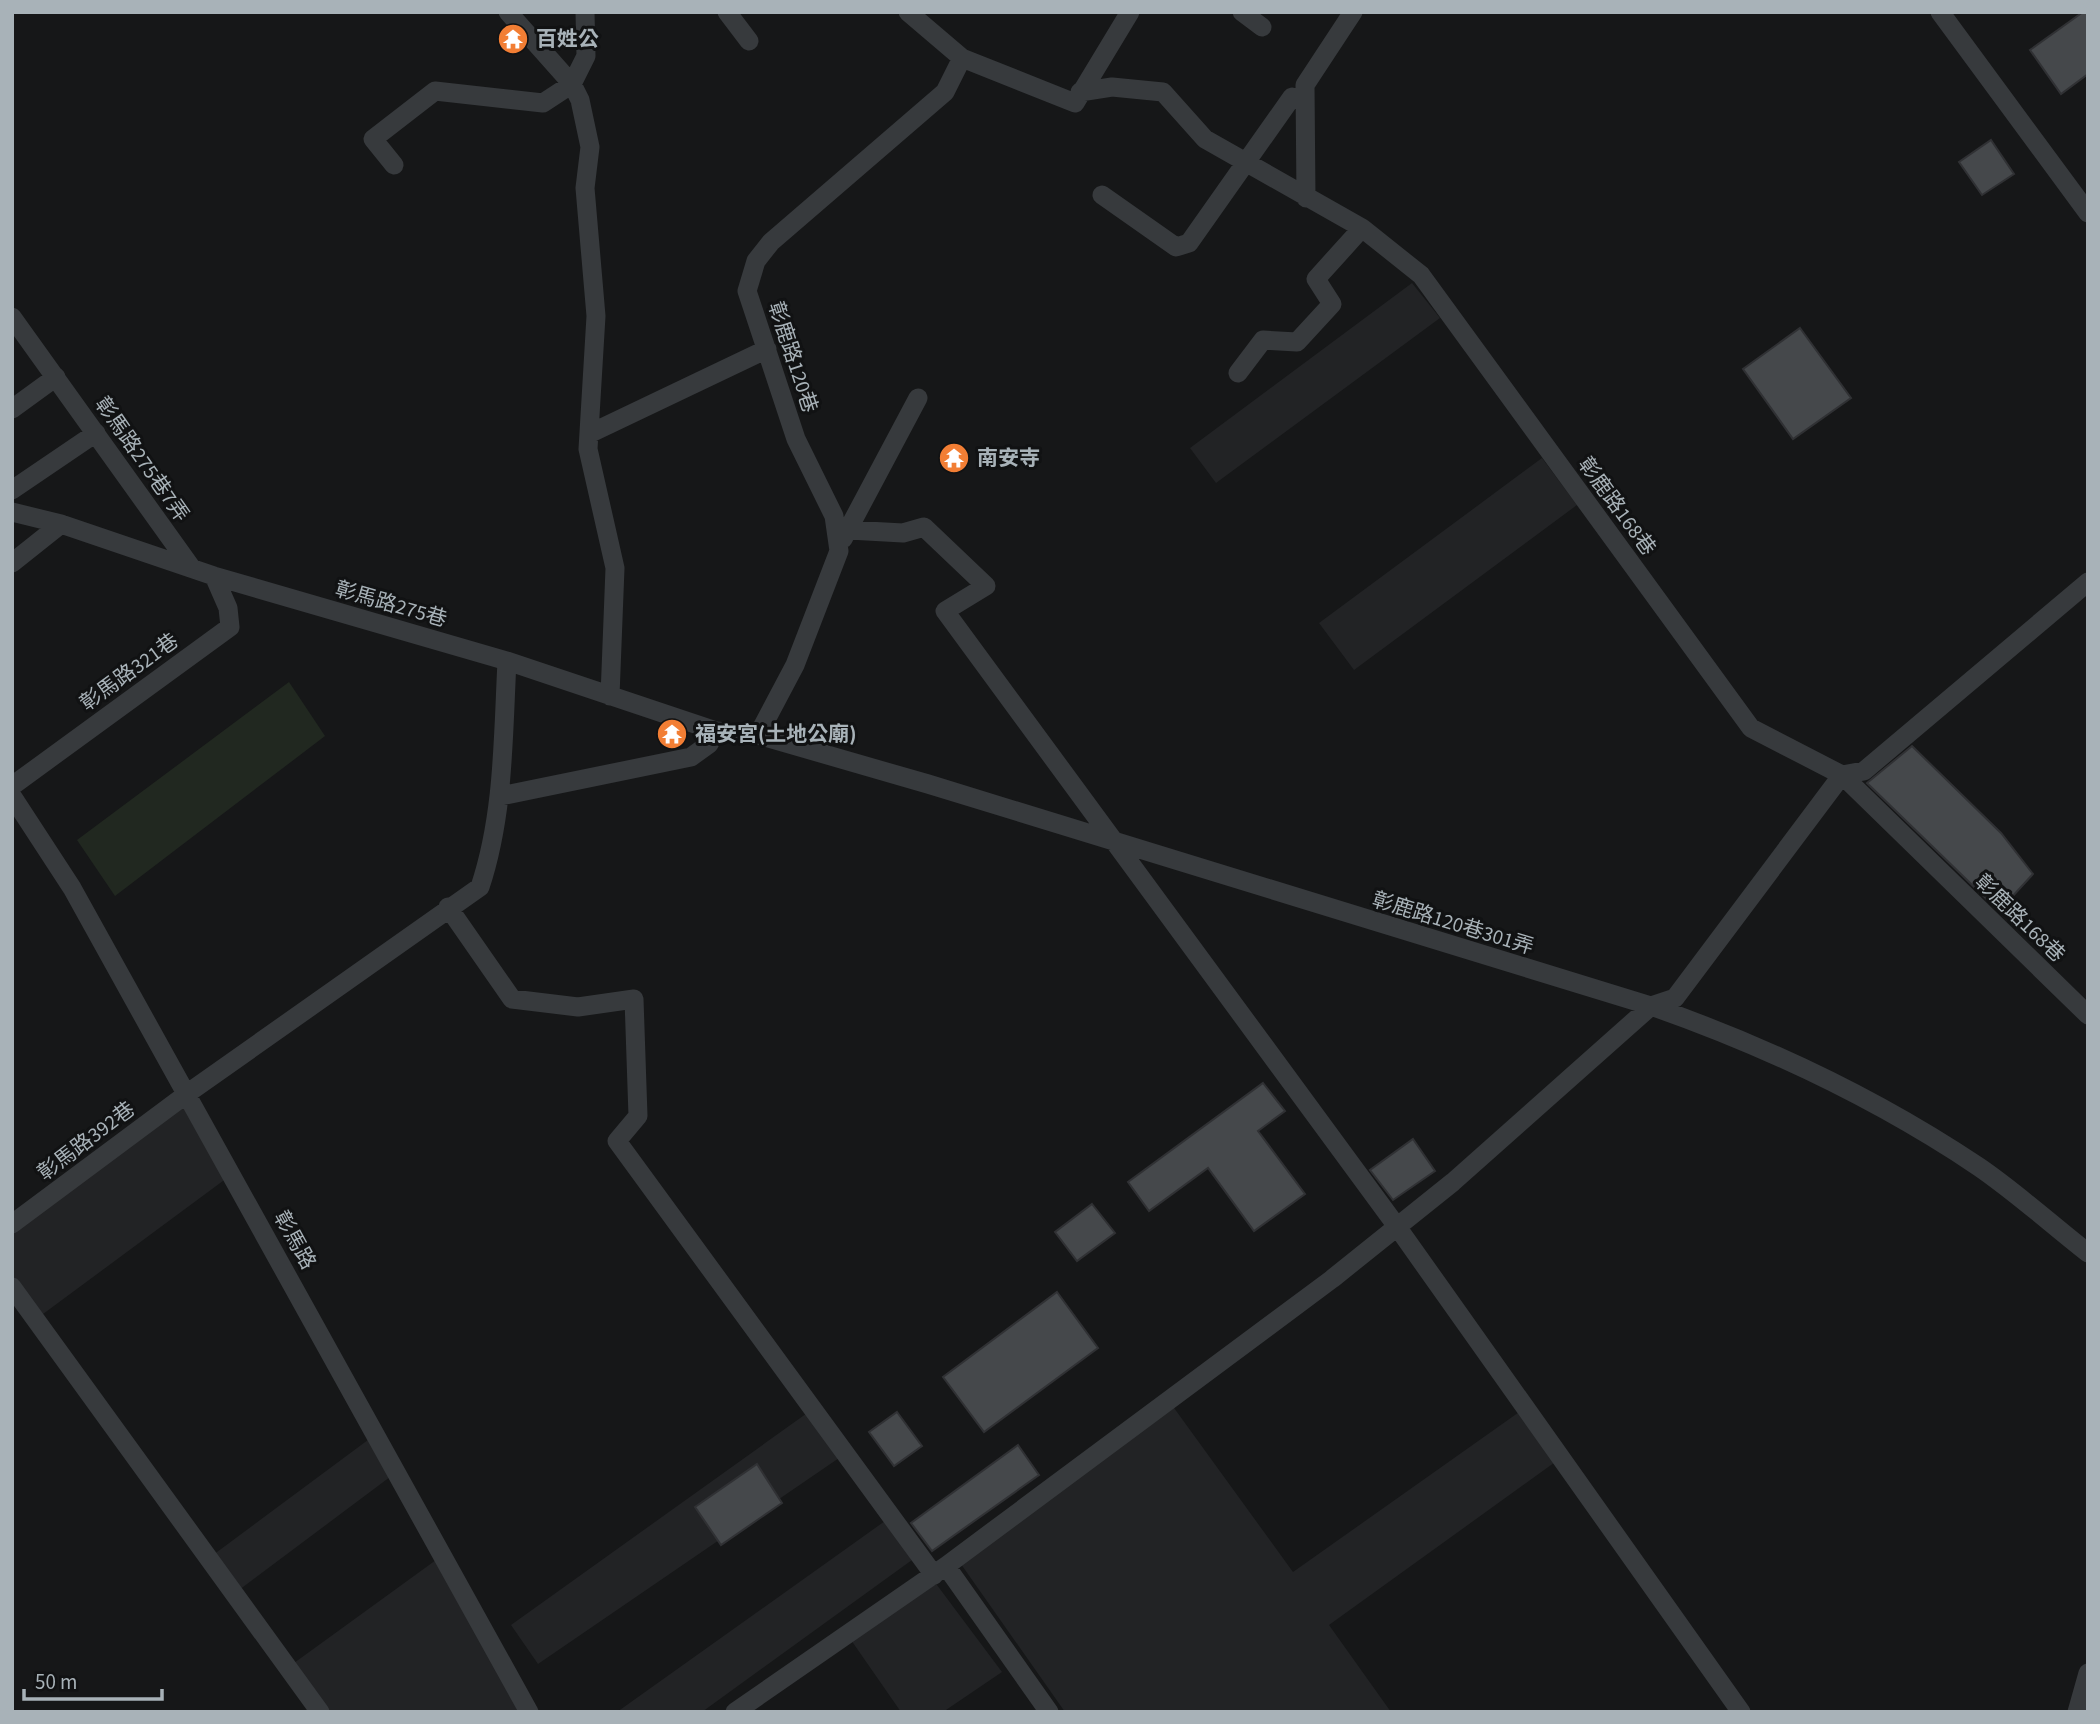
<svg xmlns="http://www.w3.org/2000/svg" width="2100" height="1724" viewBox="0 0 2100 1724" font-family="'Source Sans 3','Noto Sans TC',sans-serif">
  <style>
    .built { fill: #222325 }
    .green { fill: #212820 }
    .building { fill: #45484b; stroke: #303134; stroke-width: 2 }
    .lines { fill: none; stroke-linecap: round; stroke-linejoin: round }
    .minor { stroke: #373a3d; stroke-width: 19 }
    .labels { text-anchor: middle; stroke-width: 6; stroke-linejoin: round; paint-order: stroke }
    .poi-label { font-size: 21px; font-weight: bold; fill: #a8b2b8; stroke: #111213; text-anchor: start }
    .street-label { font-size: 21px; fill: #a8b2b8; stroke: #111213 }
  </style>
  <rect width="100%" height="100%" fill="#161718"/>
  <path class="built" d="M 1412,283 L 1440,318 L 1216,483 L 1190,448 Z
    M 1542,458 L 1577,505 L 1354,670 L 1319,623 Z
    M 186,1095 L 231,1175 L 39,1317 L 12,1280 L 12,1224 Z
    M 1169,1401 L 1293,1572 L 1522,1410 L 1558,1460 L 1329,1625 L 1391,1712 L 1065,1712 L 956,1557 Z
    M 810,1411 L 842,1456 L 538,1664 L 511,1625 Z
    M 376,1434 L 398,1471 L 239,1590 L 213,1555 Z
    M 885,1521 L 912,1560 L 702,1712 L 617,1712 Z
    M 447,1552 L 532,1712 L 330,1712 L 294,1663 Z
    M 934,1581 L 1002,1672 L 943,1712 L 901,1712 L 851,1640 Z"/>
  <path class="green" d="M 289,682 L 325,736 L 115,896 L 77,840 Z"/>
  <path class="building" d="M 2083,12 L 2088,12 L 2088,74 L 2061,94 L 2030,50 Z
    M 1991,140 L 2014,174 L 1982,195 L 1959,162 Z
    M 1800,328 L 1851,398 L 1793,439 L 1743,369 Z
    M 1912,746 L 2001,833 L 2033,874 L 1999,911 L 1867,783 Z
    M 1263,1083 L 1285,1111 L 1258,1131 L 1305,1194 L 1254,1231 L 1208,1168 L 1149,1211 L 1128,1182 Z
    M 1413,1139 L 1435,1171 L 1393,1200 L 1370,1170 Z
    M 1092,1204 L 1115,1233 L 1077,1261 L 1055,1232 Z
    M 1057,1292 L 1098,1348 L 984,1432 L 943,1377 Z
    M 897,1412 L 922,1446 L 894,1466 L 869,1432 Z
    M 1018,1445 L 1039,1475 L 932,1551 L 911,1523 Z
    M 757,1464 L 782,1503 L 721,1545 L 695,1507 Z"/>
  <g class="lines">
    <path class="minor" d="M 508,12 L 572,84 L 580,100 L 590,147 L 585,188 L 596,316 L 588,449 L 615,568 L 610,696
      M 727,12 L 749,41
      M 908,12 L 962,58 L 1075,103 L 1130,12
      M 1242,12 L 1262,27
      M 1940,12 L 2088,213
      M 1080,92 L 1112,87 L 1163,92 L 1205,139 L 1362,228 L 1421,275 L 1751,728 L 1842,775 L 2088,1015
      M 394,165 L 373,139 L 435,91 L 543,103 L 572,84 L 586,56 L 585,12
      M 1102,195 L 1176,247 L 1189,243 L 1292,97
      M 1306,198 L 1305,85 L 1353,12
      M 12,317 L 191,567
      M 1238,373 L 1263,340 L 1297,342 L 1332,304 L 1316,279 L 1362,228
      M 12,409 L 56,377
      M 589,434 L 767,349
      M 12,490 L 96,433
      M 12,512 L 61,524 L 214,576 L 507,661 L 716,731 L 758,735 L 928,784 L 1651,1006 C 1768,1047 1876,1098 1979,1167 C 2017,1193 2052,1225 2088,1253
      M 849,530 L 903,533 L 924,527 L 986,586 L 945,611 L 1398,1228 L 1741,1712
      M 843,539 L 918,398
      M 12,563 L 61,524
      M 758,735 L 795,665 L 839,551 L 834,516 L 796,439 L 747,291 L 756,261 L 771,242 L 945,92 L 962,58
      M 12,786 L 230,627 L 228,608 L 214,576
      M 12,796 L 72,888 L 529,1712
      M 501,796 L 691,757 L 709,744 L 716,731
      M 448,907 L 512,999 L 578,1007 L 634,999 L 638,1116 L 617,1141 L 934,1575
      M 12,1224 L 188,1093 L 480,887 C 504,815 503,738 507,661
      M 12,1287 L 320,1712
      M 946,1566 L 1049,1712
      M 735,1712 L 946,1566 L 1332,1279 L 1453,1182 L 1651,1006 L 1675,998 L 1842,775 L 1864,771 L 2088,582
      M 2077,1712 L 2088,1673"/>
  </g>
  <defs>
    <g id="temple-disc" transform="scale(1.575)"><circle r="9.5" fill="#f27e34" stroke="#111213"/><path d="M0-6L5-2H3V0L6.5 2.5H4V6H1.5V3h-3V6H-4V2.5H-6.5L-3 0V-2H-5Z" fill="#fff"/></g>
  </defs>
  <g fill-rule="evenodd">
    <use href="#temple-disc" x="513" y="39"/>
    <use href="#temple-disc" x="954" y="458"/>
    <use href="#temple-disc" x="672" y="734"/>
  </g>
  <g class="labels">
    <g class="poi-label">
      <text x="536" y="46">百姓公</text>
      <text x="977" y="465">南安寺</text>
      <text x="695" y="741">福安宮(土地公廟)</text>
    </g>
    <g class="street-label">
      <text transform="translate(793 357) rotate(72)" y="7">彰鹿路120巷</text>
      <text transform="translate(142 459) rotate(55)" y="7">彰馬路275巷7弄</text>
      <text transform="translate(1617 506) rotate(54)" y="7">彰鹿路168巷</text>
      <text transform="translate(391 604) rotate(16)" y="7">彰馬路275巷</text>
      <text transform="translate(129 672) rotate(-36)" y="7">彰馬路321巷</text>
      <text transform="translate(2020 918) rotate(44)" y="7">彰鹿路168巷</text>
      <text transform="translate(1453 923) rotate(17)" y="7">彰鹿路120巷301弄</text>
      <text transform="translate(86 1141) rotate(-37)" y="7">彰馬路392巷</text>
      <text transform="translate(295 1240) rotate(61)" y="7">彰馬路</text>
    </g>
  </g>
  <rect width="2100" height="1724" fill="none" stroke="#a8b2b8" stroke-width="28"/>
  <path d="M24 1689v10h138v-10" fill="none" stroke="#a8b2b8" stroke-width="3.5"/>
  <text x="35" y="1689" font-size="21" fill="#a8b2b8" stroke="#111213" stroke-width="5" paint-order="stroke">50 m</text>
</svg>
